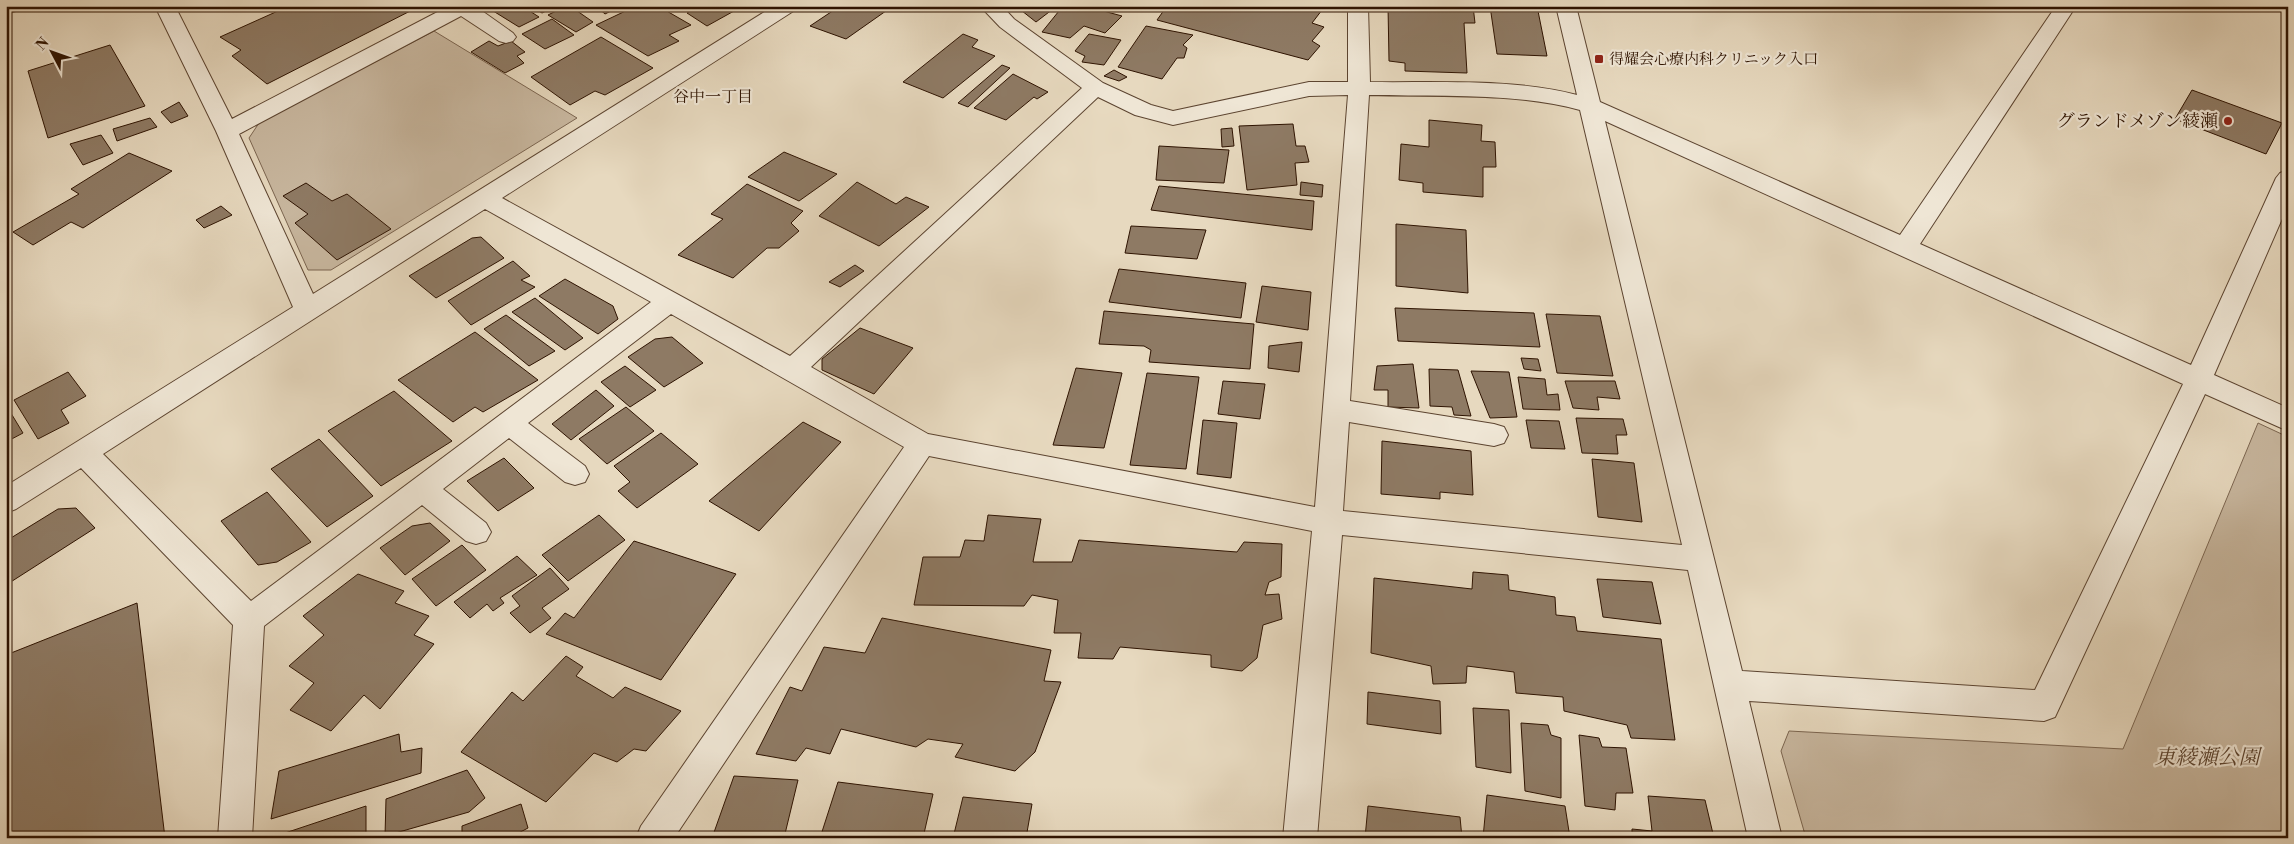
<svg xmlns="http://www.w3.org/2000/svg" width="2294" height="844" viewBox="0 0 2294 844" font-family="'Libre Bodoni','Noto Serif JP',serif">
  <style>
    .green { fill: #c8b79f; stroke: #7b6550 }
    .building { fill: #8e7a64; stroke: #2e1301 }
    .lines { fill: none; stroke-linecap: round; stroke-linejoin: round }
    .minor-casing { stroke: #5c4430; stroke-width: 2 }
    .minor { fill: #efe6d5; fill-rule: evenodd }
    .poi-dot { fill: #8f2418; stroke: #efe6d5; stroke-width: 2 }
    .labels { text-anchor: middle; stroke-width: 4.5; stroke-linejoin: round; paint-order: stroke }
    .far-poi-label { font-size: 15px; fill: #2e1301; stroke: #efe6d5; text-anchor: start }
    .far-neighbourhood-label { font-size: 16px; fill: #2e1301; stroke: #efe6d5 }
    .poi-label { font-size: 18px; fill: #2e1301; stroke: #efe6d5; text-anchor: end }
    .near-park-label { font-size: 21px; font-style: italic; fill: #5c4430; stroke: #efe6d5 }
  </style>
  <rect width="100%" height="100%" fill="#e7d9bf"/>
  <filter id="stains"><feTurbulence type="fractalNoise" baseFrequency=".004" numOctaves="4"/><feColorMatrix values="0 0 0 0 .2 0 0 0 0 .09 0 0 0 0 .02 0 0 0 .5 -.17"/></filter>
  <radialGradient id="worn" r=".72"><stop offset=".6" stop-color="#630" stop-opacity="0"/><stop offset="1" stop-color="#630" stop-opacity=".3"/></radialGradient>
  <path class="green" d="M 434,31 L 577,118 L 331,270 L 308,270 L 249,138 L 259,123 Z
    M 2258,423 L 2288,437 L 2288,838 L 1806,838 L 1781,751 L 1789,731 L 2123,749 Z"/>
  <path class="building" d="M 289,6 L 420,6 L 267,84 L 232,56 L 241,50 L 220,37 Z
    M 496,6 L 522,6 L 539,17 L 519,27 L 490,9 Z
    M 531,6 L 556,6 L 542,13 Z
    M 566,6 L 570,6 L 593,22 L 576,32 L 548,15 Z
    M 596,6 L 621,6 L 605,14 Z
    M 636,6 L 658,6 L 691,25 L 669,35 L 679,41 L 648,56 L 596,25 Z
    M 699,6 L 743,6 L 707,26 L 687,13 Z
    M 840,6 L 893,6 L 846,39 L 810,26 Z
    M 1045,6 L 1053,9 L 1036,22 L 1017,7 Z
    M 1063,6 L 1085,6 L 1122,16 L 1105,33 L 1084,26 L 1070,38 L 1042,32 Z
    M 1167,6 L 1307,6 L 1322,10 L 1312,23 L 1324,27 L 1312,41 L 1320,46 L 1308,60 L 1157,20 Z
    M 1388,6 L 1473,6 L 1475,23 L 1464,23 L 1467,73 L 1405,71 L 1405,63 L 1389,61 Z
    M 1490,6 L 1537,6 L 1547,56 L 1497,54 Z
    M 552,19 L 574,35 L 545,49 L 522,34 Z
    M 1146,26 L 1193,35 L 1183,45 L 1187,48 L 1184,58 L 1177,58 L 1162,79 L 1118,67 Z
    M 963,34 L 978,40 L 972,47 L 995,56 L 943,98 L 903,82 Z
    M 1089,34 L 1121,40 L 1104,65 L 1082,62 L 1085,56 L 1075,51 Z
    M 601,37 L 653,68 L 605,95 L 595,91 L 570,105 L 531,77 Z
    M 489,41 L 498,46 L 511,41 L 525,52 L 517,56 L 524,63 L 505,73 L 471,52 Z
    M 110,45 L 145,106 L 48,138 L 28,71 Z
    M 1002,65 L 1010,68 L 968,107 L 958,103 Z
    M 1114,70 L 1127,77 L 1119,81 L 1104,76 Z
    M 1013,74 L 1048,92 L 1037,99 L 1034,97 L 1006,120 L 974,108 Z
    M 2192,90 L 2282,123 L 2266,154 L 2175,119 Z
    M 179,102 L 188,116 L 171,123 L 161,112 Z
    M 150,118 L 157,127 L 117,141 L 113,129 Z
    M 1429,120 L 1482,125 L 1481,141 L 1495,142 L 1496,167 L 1483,167 L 1483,197 L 1423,192 L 1423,183 L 1399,180 L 1401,144 L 1429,147 Z
    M 1293,124 L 1296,146 L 1305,146 L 1309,162 L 1295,163 L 1297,185 L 1247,190 L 1239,126 Z
    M 1232,128 L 1234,146 L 1222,147 L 1221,129 Z
    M 101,135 L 113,153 L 83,165 L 70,144 Z
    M 1159,146 L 1229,150 L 1224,183 L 1156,180 Z
    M 784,152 L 837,174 L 799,201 L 748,177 Z
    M 129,153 L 172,171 L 83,228 L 71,222 L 33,245 L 13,232 L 79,194 L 71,189 Z
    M 857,182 L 896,204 L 906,197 L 929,207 L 879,246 L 819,216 Z
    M 1301,182 L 1323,185 L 1322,197 L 1300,195 Z
    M 306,183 L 332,201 L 347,194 L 391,229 L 337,260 L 295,223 L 308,214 L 283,196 Z
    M 747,184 L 803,211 L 791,223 L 799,231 L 779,248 L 767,248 L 733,278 L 678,255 L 723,219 L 711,214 Z
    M 1159,186 L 1314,201 L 1312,230 L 1151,210 Z
    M 221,206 L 232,215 L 204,228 L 196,220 Z
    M 1396,224 L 1466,230 L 1468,293 L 1396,286 Z
    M 1131,226 L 1206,230 L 1197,259 L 1125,253 Z
    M 481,237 L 504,258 L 436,298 L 409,276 L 472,238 Z
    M 513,261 L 530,276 L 521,280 L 535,287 L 471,325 L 448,301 Z
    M 855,265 L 864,271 L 840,287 L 829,282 Z
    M 1119,269 L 1246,283 L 1241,318 L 1109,302 Z
    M 565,279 L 613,306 L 618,319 L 598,334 L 539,296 Z
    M 1262,286 L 1311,292 L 1308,330 L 1256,322 Z
    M 535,298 L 583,338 L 565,350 L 512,312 Z
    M 1395,308 L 1534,313 L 1540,347 L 1398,341 Z
    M 1104,311 L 1254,324 L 1250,369 L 1149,362 L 1151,350 L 1144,346 L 1099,344 Z
    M 1546,314 L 1600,316 L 1613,376 L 1557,373 Z
    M 506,315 L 555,351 L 529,366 L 484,329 Z
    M 860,328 L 913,348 L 874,394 L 822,370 L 822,359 Z
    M 475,332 L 538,380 L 483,412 L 475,407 L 453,422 L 398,380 Z
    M 672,337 L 703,363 L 664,387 L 628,357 L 655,339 Z
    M 1302,342 L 1299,372 L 1268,368 L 1269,346 Z
    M 1521,358 L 1538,359 L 1541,371 L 1524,369 Z
    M 1413,364 L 1419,408 L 1388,407 L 1388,390 L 1374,390 L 1377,366 Z
    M 625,366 L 656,390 L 630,407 L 601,382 Z
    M 1076,368 L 1122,373 L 1104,448 L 1053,445 Z
    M 1429,369 L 1458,370 L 1471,416 L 1454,415 L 1452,407 L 1430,406 Z
    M 1471,371 L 1509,372 L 1517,417 L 1490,418 Z
    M 68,372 L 86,396 L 61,410 L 69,423 L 38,439 L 14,400 Z
    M 1147,373 L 1199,377 L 1186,469 L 1130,465 Z
    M 1518,377 L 1545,379 L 1547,395 L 1558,394 L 1560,410 L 1523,409 Z
    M 1223,381 L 1265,384 L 1260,419 L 1218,414 Z
    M 1565,381 L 1615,381 L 1620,399 L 1597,397 L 1599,410 L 1573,408 Z
    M 596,390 L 614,406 L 571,440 L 552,424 Z
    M 394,391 L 452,441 L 381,486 L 328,431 Z
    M 6,405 L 23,433 L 6,442 Z
    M 626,407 L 654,431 L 607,464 L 579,439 Z
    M 1576,418 L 1623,419 L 1627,435 L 1616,435 L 1618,454 L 1582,453 Z
    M 1203,420 L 1237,423 L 1231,478 L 1197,474 Z
    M 1526,420 L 1559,421 L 1565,449 L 1531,448 Z
    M 803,422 L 841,442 L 759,531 L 709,501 Z
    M 661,433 L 698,464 L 637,508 L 618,491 L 630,482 L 614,466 Z
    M 319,439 L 373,496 L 327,527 L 271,469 Z
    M 1382,441 L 1471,451 L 1473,495 L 1440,492 L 1440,499 L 1381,494 Z
    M 504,458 L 534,488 L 498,511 L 467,481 Z
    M 1592,459 L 1634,463 L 1642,522 L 1598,517 Z
    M 267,492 L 311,542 L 277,562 L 258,565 L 221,521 Z
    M 76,508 L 95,528 L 6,585 L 6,541 L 58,509 Z
    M 599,515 L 625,540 L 568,581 L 542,555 Z
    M 988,515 L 1041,519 L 1033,562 L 1072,562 L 1079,540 L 1237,552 L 1244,542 L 1282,544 L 1281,577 L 1269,582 L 1265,595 L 1279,594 L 1282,619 L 1263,625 L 1257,658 L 1242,671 L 1211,667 L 1211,655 L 1120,647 L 1113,659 L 1078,658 L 1081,633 L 1054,633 L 1058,600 L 1032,595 L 1024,606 L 914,605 L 923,557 L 960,557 L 965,540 L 984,541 Z
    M 430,523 L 450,541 L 405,575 L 380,548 L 412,526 Z
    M 634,541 L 736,574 L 661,680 L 546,634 L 565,613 L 574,618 Z
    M 462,545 L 486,570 L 436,606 L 412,579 Z
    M 517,556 L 537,575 L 500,598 L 504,603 L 493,611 L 487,604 L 470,618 L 454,602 Z
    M 550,568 L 569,589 L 542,608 L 551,618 L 530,633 L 510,613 L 520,606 L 512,596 Z
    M 1473,572 L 1508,575 L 1509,590 L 1555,597 L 1556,615 L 1575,617 L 1577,631 L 1661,639 L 1675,740 L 1631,738 L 1627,725 L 1564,711 L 1563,697 L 1516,693 L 1514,672 L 1467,666 L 1466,683 L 1433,684 L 1431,666 L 1371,653 L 1374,578 L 1472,589 Z
    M 358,574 L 404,591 L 395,603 L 429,616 L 414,635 L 434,644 L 380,709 L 364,695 L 331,731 L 290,710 L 314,683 L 289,666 L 324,635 L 303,616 Z
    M 1597,579 L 1652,582 L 1661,624 L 1603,617 Z
    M 137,603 L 165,838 L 6,838 L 6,655 Z
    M 882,618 L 1051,650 L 1044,681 L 1061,682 L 1035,752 L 1015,771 L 955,757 L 963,744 L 928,739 L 916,747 L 841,729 L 830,754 L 806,748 L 796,761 L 756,754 L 790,687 L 802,691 L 824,647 L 865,653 Z
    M 566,656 L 583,667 L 576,676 L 613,698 L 625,687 L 681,711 L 646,751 L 634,749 L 617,762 L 594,753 L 546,802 L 461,752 L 512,692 L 523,701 Z
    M 1368,692 L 1440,701 L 1441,734 L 1367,724 Z
    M 1473,708 L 1509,710 L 1511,773 L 1476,767 Z
    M 1521,723 L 1548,725 L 1551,735 L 1561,738 L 1561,798 L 1525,791 Z
    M 399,734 L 401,752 L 422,748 L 421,773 L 271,819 L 279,771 Z
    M 1579,735 L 1599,738 L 1602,747 L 1626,748 L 1633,793 L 1616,793 L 1615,810 L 1585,806 Z
    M 467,770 L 485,798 L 469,812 L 385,836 L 386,799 Z
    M 734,776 L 798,780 L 784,838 L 712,838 Z
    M 838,782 L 933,794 L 923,838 L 820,838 Z
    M 1487,795 L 1565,806 L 1570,838 L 1483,838 Z
    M 1648,796 L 1705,800 L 1714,838 L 1632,838 L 1632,829 L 1652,831 Z
    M 963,797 L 1032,804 L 1026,838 L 953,838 Z
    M 521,804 L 528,828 L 509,838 L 462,838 L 462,826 Z
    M 366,806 L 366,838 L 281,838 L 282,834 Z
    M 1368,806 L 1460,817 L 1462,838 L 1365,838 Z"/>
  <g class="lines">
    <g class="minor-casing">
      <path id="minor" d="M 6,6 L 22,6 L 19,10 L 6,14 Z
        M 155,6 L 175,6 L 232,119 L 449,6 L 475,6 L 513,33 L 516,37 L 513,41 L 506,43 L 499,41 L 461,16 L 239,134 L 313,294 L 774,6 L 798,6 L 795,10 L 502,198 L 790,356 L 1082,88 L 1000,27 L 980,6 L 1002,6 L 1014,19 L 1103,83 L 1151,105 L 1173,111 L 1309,82 L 1348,82 L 1348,6 L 1368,6 L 1370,82 C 1436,83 1513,78 1577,95 L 1556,6 L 1576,6 L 1600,102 L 1900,235 L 2056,6 L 2076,6 L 1920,244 L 2191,365 L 2276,178 L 2280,173 L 2288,170 L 2288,205 L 2214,375 L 2288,408 L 2288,431 L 2205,394 L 2055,717 L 2044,721 L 1749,701 L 1782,838 L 1748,838 L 1688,570 L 1342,535 L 1317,838 L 1283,838 L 1312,531 L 929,456 L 674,838 L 636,838 L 641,826 L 904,447 L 671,314 L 528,423 L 585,466 L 589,474 L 585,482 L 575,485 L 565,482 L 509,438 L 443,489 L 486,523 L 491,532 L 486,541 L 476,544 L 466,541 L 422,505 L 264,626 L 252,838 L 218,838 L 233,625 L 81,468 L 16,509 L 6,513 L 6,486 L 293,307 L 216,131 ZM 1348,95 L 1315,507 L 928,434 L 811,367 L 1098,97 L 1135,115 L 1173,125 L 1309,96 ZM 1369,95 C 1439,97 1513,92 1580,110 L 1682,545 L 1343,511 L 1349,422 L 1494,446 L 1504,443 L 1508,435 L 1504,427 L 1494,424 L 1350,401 ZM 1605,121 L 2183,384 L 2035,690 L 1742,671 ZM 485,209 L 651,302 L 251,601 L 103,454 Z"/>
    </g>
    <use href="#minor" class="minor"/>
  </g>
  <g class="poi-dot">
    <rect x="1594" y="54" width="10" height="10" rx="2.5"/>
    <circle cx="2228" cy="121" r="5"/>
  </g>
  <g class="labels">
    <g class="far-poi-label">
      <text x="1609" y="64">得耀会心療内科クリニック入口</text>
    </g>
    <g class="far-neighbourhood-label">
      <text x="713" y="102">谷中一丁目</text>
    </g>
    <g class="poi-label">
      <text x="2218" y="127">グランドメゾン綾瀬</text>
    </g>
    <g class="near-park-label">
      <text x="2207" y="764">東綾瀬公園</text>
    </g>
  </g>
  <rect width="2294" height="844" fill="none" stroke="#e7d9bf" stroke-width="25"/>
  <rect x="8" y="8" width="2279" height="829" fill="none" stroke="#2e1301" stroke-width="2.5"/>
  <rect x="12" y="12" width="2269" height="819" fill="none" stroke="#2e1301"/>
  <g transform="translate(52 52) rotate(311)" stroke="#efe6d5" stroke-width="4" paint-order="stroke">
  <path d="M0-4L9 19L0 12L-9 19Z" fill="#2e1301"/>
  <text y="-8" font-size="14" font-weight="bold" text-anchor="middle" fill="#2e1301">N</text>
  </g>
  <rect width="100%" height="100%" filter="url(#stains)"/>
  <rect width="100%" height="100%" fill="url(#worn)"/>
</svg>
